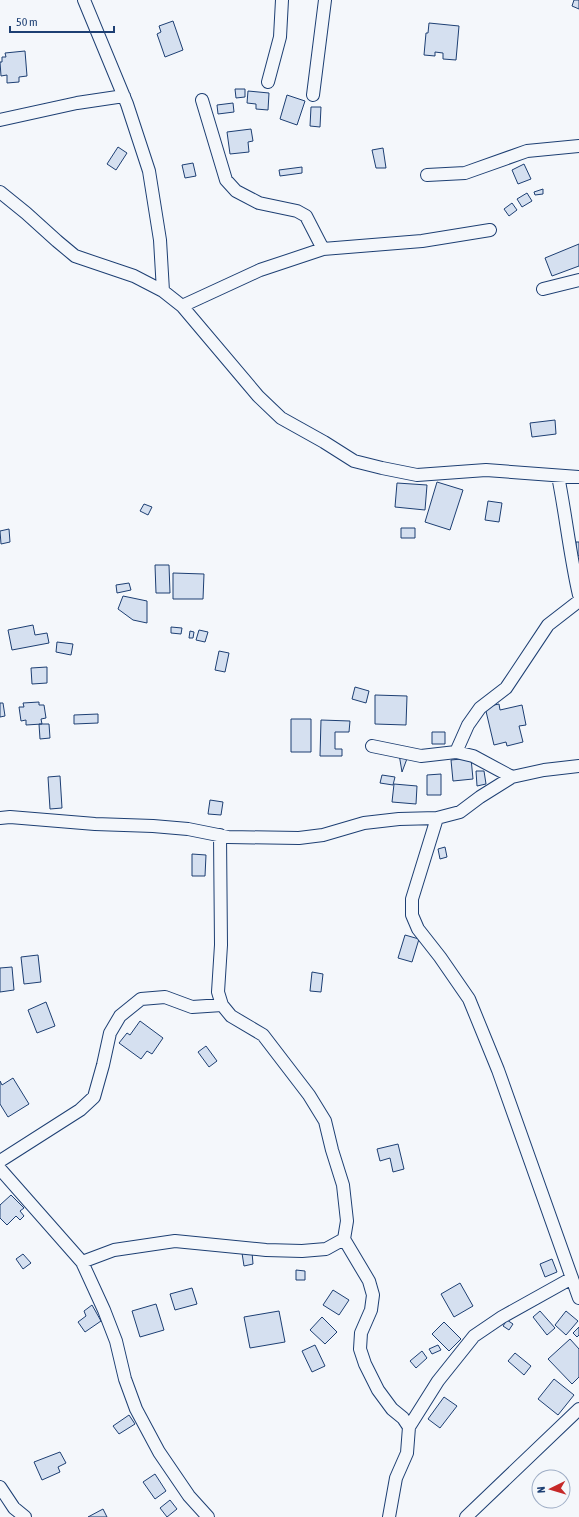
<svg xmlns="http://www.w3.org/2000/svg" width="579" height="1517" viewBox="0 0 579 1517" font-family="'Asap Condensed',sans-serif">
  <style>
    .building { fill: #d5e0f0; stroke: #1d3f73 }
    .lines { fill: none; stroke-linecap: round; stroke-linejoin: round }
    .street-casing { stroke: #1d3f73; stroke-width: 14 }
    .street { stroke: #f4f7fb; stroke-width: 12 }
  </style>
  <rect width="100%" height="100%" fill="#f4f7fb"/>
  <path class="building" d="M 574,0 L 579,0 L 579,9 L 572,6 Z
    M 173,21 L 183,50 L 165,57 L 157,34 L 161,32 L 159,26 Z
    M 429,23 L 459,26 L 456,60 L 443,59 L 443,53 L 435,52 L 435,56 L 424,55 L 426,33 L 428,33 Z
    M 25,51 L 27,76 L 19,77 L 19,82 L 7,83 L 7,75 L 1,76 L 0,62 L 2,62 L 2,57 L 6,57 L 5,53 Z
    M 235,89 L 245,89 L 245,97 L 236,98 Z
    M 248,91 L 269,93 L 268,110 L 256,109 L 256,104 L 247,103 Z
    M 287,95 L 305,101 L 297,125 L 280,119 Z
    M 233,103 L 234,112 L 218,114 L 217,105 Z
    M 311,107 L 321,107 L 320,127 L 310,126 Z
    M 251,129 L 253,141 L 248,142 L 249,152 L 230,154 L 227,132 Z
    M 118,147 L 127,153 L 116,170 L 107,164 Z
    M 383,148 L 386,168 L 376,168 L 372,150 Z
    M 193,163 L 196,176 L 185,178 L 182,165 Z
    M 524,164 L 531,179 L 518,184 L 512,170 Z
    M 302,167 L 302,173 L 280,176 L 279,170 Z
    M 543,189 L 543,194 L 535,195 L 534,192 Z
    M 527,193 L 532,201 L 522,207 L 517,199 Z
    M 512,203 L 517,210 L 509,216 L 504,209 Z
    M 579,244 L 579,266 L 552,276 L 545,258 Z
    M 555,420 L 556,434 L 532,437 L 530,423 Z
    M 437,482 L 463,490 L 450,530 L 425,522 Z
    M 397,483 L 427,485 L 425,510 L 395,507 Z
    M 488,501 L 502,503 L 499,522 L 485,520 Z
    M 144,504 L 152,507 L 148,515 L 140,511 Z
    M 401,528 L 415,528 L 415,538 L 401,538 Z
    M 9,529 L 10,542 L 1,544 L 0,531 Z
    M 576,542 L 579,542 L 579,556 L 576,555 Z
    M 155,565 L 169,565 L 170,593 L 156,593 Z
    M 173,573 L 204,574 L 203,599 L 173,599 Z
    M 129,583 L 131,590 L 117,593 L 116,585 Z
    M 123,596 L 147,601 L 147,623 L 133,620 L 118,609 Z
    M 33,625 L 35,635 L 47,633 L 49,643 L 12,650 L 8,630 Z
    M 171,627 L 182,628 L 181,634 L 171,633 Z
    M 199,630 L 208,632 L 205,642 L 196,640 Z
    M 190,631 L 194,632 L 193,638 L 189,638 Z
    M 57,642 L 73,644 L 71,655 L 56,652 Z
    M 219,651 L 229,653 L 225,672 L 215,670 Z
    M 47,667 L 47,683 L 32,684 L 31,668 Z
    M 355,687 L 369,691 L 366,703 L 352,699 Z
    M 375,695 L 407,696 L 406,725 L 375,724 Z
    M 39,702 L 39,705 L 44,705 L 46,718 L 41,719 L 42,724 L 26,725 L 26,720 L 21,721 L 19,707 L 24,707 L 23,703 Z
    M 0,703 L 3,703 L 5,716 L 0,717 Z
    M 499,704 L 500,710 L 522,705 L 526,725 L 519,726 L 523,742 L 507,746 L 506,742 L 494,745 L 485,707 Z
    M 98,714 L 98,723 L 74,724 L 74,715 Z
    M 291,719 L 311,719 L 311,752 L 291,752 Z
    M 321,720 L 350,721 L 349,732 L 335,732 L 335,749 L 342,749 L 342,756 L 320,756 Z
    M 39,724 L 49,724 L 50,738 L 40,739 Z
    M 432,732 L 445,732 L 445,744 L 432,744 Z
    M 399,754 L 408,756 L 402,772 Z
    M 471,758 L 473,779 L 453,781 L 451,760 Z
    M 476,771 L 484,771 L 486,784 L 477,786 Z
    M 441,774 L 441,795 L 427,795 L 427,775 Z
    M 382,775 L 395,777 L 393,785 L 380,783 Z
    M 60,776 L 62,808 L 50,809 L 48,777 Z
    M 394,784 L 417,786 L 416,804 L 392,802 Z
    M 210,800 L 223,802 L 221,815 L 208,814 Z
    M 445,847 L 447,857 L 440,859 L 438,849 Z
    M 192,854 L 206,855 L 205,876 L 192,876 Z
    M 405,935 L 419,939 L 412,962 L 398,958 Z
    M 38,955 L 41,982 L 24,984 L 21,957 Z
    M 12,967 L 14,990 L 0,992 L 0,968 Z
    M 312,972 L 323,974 L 321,992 L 310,991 Z
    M 46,1002 L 55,1026 L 37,1033 L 28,1010 Z
    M 140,1021 L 163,1038 L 152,1054 L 147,1051 L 141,1059 L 119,1043 L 127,1033 L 130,1035 Z
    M 206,1046 L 217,1061 L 209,1067 L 198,1052 Z
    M 13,1078 L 29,1104 L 8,1117 L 0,1104 L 0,1081 L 2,1085 Z
    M 398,1144 L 404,1169 L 393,1172 L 390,1158 L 380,1161 L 377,1149 Z
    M 11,1195 L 24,1208 L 20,1211 L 24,1216 L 20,1220 L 16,1216 L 7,1225 L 0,1218 L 0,1205 Z
    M 252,1252 L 253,1264 L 244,1266 L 242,1253 Z
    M 23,1254 L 31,1263 L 23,1269 L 16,1259 Z
    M 552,1259 L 557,1272 L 545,1277 L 540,1264 Z
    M 296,1270 L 305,1271 L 305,1280 L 296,1280 Z
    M 460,1283 L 473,1306 L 454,1317 L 441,1294 Z
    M 192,1288 L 197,1304 L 175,1310 L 170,1294 Z
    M 333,1290 L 349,1300 L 339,1315 L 323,1305 Z
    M 156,1304 L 164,1330 L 140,1337 L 132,1311 Z
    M 92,1305 L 101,1321 L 85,1332 L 78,1322 L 86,1316 L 84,1311 Z
    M 279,1311 L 285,1342 L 250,1348 L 244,1317 Z
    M 540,1311 L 555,1328 L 547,1335 L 533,1317 Z
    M 566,1311 L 578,1321 L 566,1335 L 555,1325 Z
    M 322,1317 L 337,1332 L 325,1344 L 310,1330 Z
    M 507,1320 L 513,1324 L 509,1330 L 503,1326 Z
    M 444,1322 L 461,1339 L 449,1351 L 432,1334 Z
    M 579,1327 L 579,1335 L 577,1337 L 573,1333 Z
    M 570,1339 L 579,1349 L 579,1377 L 572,1384 L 548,1359 Z
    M 315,1345 L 325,1366 L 312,1372 L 302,1351 Z
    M 438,1345 L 441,1350 L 432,1354 L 429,1349 Z
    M 422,1351 L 427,1358 L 416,1368 L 410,1361 Z
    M 515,1353 L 531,1366 L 524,1375 L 508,1361 Z
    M 554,1379 L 574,1395 L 558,1415 L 538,1399 Z
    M 444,1397 L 457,1406 L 440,1428 L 428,1419 Z
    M 129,1415 L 135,1424 L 119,1434 L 113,1426 Z
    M 60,1452 L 66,1463 L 58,1467 L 60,1472 L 42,1480 L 34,1462 Z
    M 155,1474 L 166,1491 L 155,1499 L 143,1482 Z
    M 170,1500 L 177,1509 L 167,1517 L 160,1508 Z
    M 103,1509 L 107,1517 L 88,1517 Z"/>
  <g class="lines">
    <g class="street-casing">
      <path id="street" d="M 84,0 L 127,104 L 149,171 L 160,240 L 163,291
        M 268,82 L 280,37 L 282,0
        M 313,95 L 325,0
        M 202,100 L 226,180 L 236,191 L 259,203 L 297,211 L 306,216 L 323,249
        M 0,120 L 77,103 L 124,96
        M 427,175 L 465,173 L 527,151 L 579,146
        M 0,192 L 26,213 L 57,241 L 75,256 L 134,276 L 163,291 L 182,306 L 258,396 L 281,418 L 324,442 L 354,461 L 382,468 L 417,475 L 486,470 L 579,477
        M 543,289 L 579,280
        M 182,306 L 260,270 L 323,249 L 422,241 L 490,230
        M 558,476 C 566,516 570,556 579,595
        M 372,746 L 421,756 L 456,752 L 473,756 L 512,777
        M 456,752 L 468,725 L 480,708 L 506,688 L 548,625 L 579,601
        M 0,818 L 10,817 L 95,824 L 153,826 L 188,829 L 228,837 L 299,838 L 323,835 L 364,823 L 399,819 L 437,818 L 460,812 L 480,797 L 512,777 L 544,770 L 579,766
        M 437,818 L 412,899 L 412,915 L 418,929 L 440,957 L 469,999 L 498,1070 L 579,1298
        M 0,1161 L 80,1110 L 94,1097 L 103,1065 L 110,1033 L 120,1016 L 141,999 L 165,997 L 192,1007 L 222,1005
        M 0,1169 L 82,1262 L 104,1310 L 116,1341 L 125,1379 L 136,1409 L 159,1452 L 189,1496 L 208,1517
        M 344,1239 L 369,1281 L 373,1295 L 371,1310 L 361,1333 L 360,1349 L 365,1364 L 378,1390 L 392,1409 L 403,1418 L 409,1427 L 407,1453 L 396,1478 L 389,1517
        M 82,1262 L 114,1250 L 175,1241 L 266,1250 L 302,1251 L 326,1249 L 344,1239 L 347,1221 L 343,1185 L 332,1150 L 325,1121 L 309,1095 L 263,1035 L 231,1016 L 222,1005 L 218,992 L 221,945 L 220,835
        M 409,1427 L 438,1381 L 474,1336 L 502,1317 L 572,1278
        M 0,1487 L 14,1508 L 25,1517
        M 466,1517 L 579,1409"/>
    </g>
    <use href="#street" class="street"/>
  </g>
  <g transform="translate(551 1489) rotate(265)"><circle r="19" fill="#f4f7fb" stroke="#9eadc5"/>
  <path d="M0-3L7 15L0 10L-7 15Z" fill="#c62828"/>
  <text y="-6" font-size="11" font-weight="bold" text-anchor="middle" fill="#1d3f73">N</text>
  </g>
  <path d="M10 26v6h104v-6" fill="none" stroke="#1d3f73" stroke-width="2"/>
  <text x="16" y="26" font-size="12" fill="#1d3f73" stroke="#f4f7fb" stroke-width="3" paint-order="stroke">50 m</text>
</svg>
